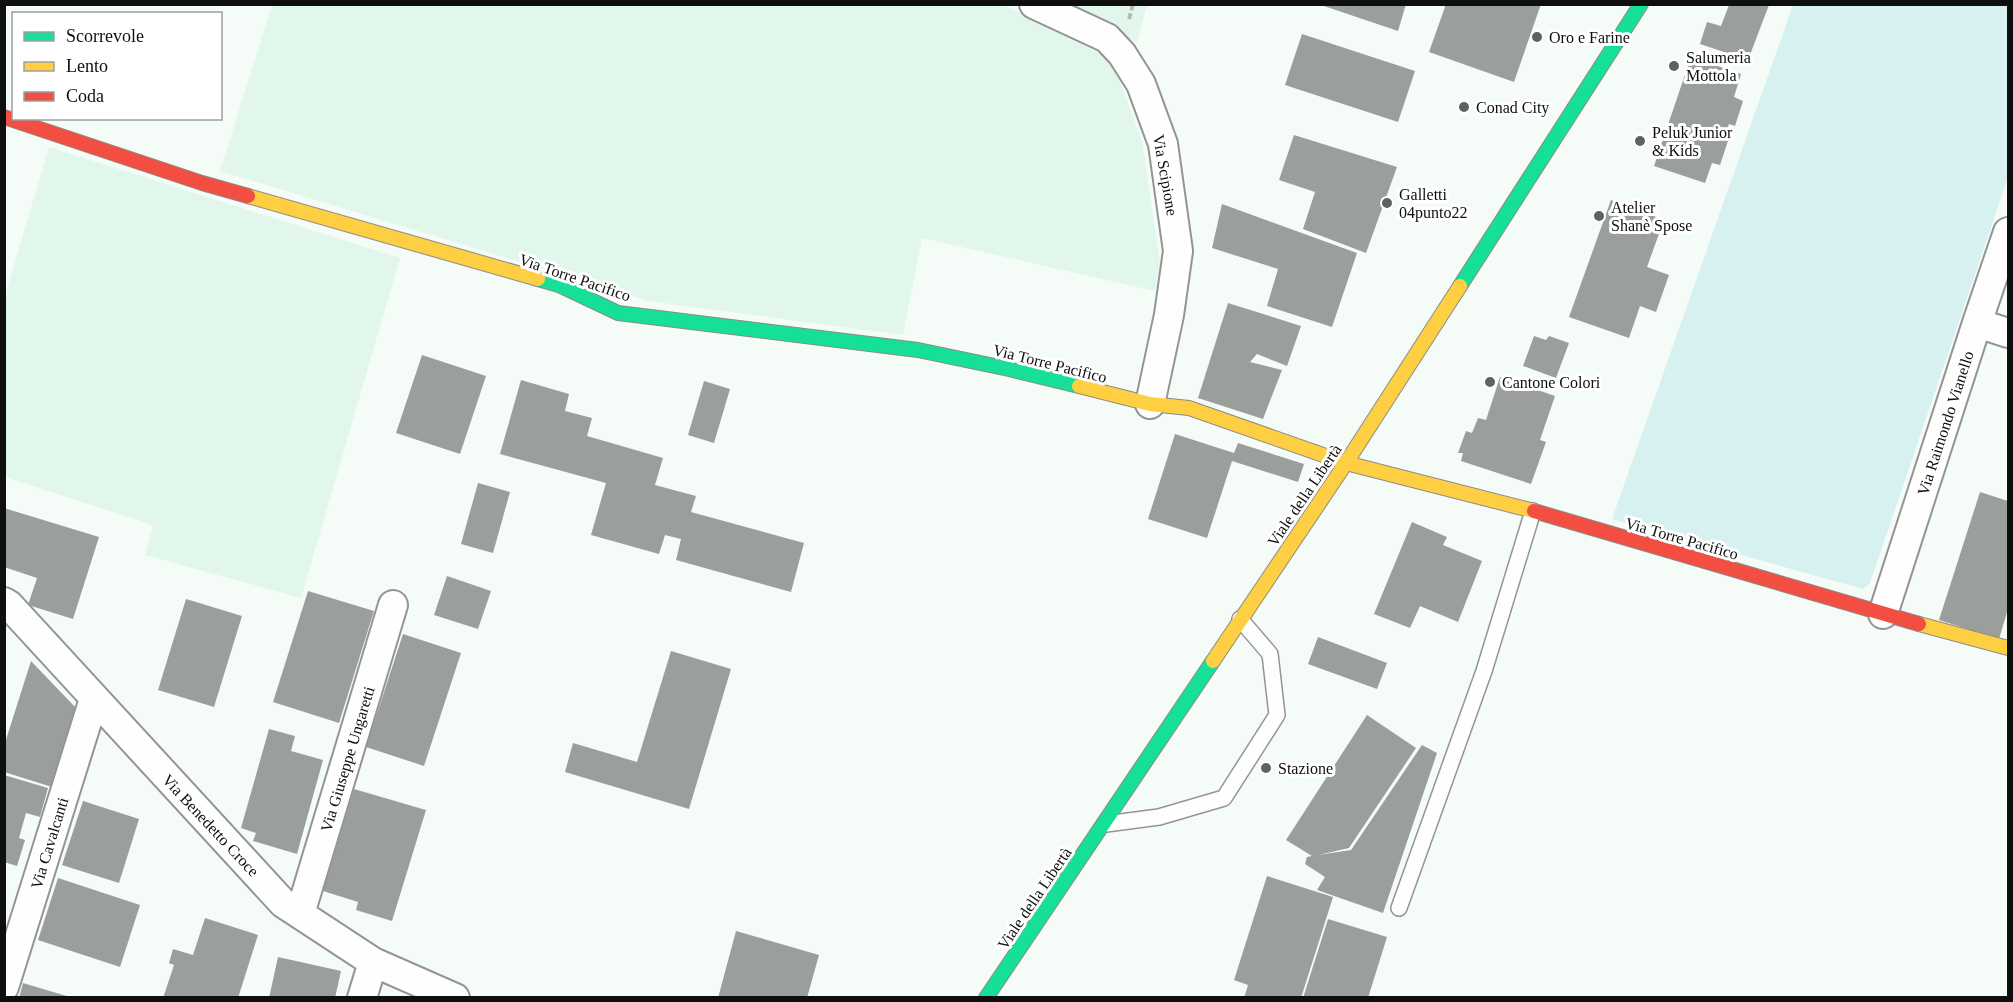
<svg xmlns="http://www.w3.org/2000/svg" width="2013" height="1002" viewBox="0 0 2013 1002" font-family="Georgia,serif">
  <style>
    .farmland { fill: #e2f7eb }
    .green { fill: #d6f1ef }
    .building { fill: #9a9f9b }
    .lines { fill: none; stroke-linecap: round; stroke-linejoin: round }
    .lane-casing { stroke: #939593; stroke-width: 18 }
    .street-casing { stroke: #939593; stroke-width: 32 }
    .fast-casing { stroke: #898c8a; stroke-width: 16 }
    .slow-casing { stroke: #898c8a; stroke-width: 16 }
    .jam-casing { stroke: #898c8a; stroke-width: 16 }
    .path { stroke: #b8b9b8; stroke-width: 4; stroke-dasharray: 6 3; stroke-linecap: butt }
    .lane { stroke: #fefefe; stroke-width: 15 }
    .street { stroke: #fefefe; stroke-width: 28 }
    .fast { stroke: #16e098; stroke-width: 14 }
    .slow { stroke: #ffcf43; stroke-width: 14 }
    .jam { stroke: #f24e42; stroke-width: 14 }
    .poi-dot { fill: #606260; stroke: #fff; stroke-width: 2 }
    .labels { text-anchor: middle; stroke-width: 6; stroke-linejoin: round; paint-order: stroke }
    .poi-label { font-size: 16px; fill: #0f0f0f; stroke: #fff; text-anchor: start }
    .street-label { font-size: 16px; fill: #0f0f0f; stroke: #fff }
  </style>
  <rect width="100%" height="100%" fill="#f5fbf7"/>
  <path class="farmland" d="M 272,5 L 1004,5 L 1112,60 L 1142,141 L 1160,262 L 1155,291 L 922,238 L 903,335 L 649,301 L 220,171 Z
    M 1059,5 L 1147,5 L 1137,42 Z
    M 49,147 L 400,258 L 301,598 L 145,555 L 153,525 L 5,477 L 5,296 Z"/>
  <path class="green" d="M 1793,5 L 2008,5 L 2008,177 L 1870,583 L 1863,589 L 1612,519 Z"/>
  <path class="building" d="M 1318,4 L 1406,4 L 1398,31 Z
    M 1446,4 L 1541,4 L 1514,82 L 1429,52 Z
    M 1729,5 L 1769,5 L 1748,60 L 1700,44 L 1707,22 L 1721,26 Z
    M 1302,34 L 1415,71 L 1398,122 L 1285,85 Z
    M 1691,57 L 1741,74 L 1734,97 L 1743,101 L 1735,126 L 1729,124 L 1725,136 L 1729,138 L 1720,165 L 1712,163 L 1705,183 L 1654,166 Z
    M 1294,135 L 1397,167 L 1366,253 L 1303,229 L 1315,192 L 1279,180 Z
    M 1611,200 L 1664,220 L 1647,267 L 1669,275 L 1656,312 L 1640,306 L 1629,338 L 1569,317 Z
    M 1222,204 L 1357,253 L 1332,327 L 1267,306 L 1278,269 L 1212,248 Z
    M 1228,303 L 1301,326 L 1287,366 L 1257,354 L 1250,362 L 1282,370 L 1263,419 L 1198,398 Z
    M 1534,336 L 1546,340 L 1549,336 L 1569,343 L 1556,378 L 1523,366 Z
    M 422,355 L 486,376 L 460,454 L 396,433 Z
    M 1500,377 L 1555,396 L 1540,440 L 1546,442 L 1531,484 L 1461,461 L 1463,453 L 1458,453 L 1466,431 L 1472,433 L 1478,418 L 1486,420 Z
    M 521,380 L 569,394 L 565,411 L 592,418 L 587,436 L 663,458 L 655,485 L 696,496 L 691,512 L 804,543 L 791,592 L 676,560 L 681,539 L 665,535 L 659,554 L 591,535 L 606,483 L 500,454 Z
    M 704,381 L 730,389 L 714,443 L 688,435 Z
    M 1175,434 L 1234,453 L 1238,443 L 1304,464 L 1298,482 L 1232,461 L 1207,538 L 1148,519 Z
    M 478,483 L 510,492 L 493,553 L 461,544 Z
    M 1980,492 L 2008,501 L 2008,609 L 1999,639 L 1939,620 Z
    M 4,508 L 99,537 L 73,619 L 28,605 L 37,578 L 4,567 Z
    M 1412,522 L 1447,537 L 1443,545 L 1482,561 L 1458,622 L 1420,606 L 1410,628 L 1374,614 Z
    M 447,576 L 491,591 L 478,629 L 434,615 Z
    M 308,591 L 374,611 L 339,723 L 273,702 Z
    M 186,599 L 242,616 L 214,707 L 158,690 Z
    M 403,634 L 461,653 L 424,766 L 366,747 Z
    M 1318,637 L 1387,663 L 1377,689 L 1308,664 Z
    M 671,651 L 731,669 L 689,809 L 565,772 L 573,743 L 637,762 Z
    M 31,661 L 76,708 L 52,787 L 4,772 L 4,746 Z
    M 1367,715 L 1416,748 L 1349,848 L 1318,855 L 1351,850 L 1422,745 L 1437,753 L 1383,913 L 1317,890 L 1325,877 L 1305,864 L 1307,857 L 1312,856 L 1286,840 Z
    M 269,729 L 295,736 L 291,751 L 323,760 L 297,854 L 253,841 L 256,833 L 241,828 Z
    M 4,775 L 48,788 L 40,817 L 26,813 L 19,838 L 25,840 L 17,866 L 4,862 Z
    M 354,789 L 426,810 L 392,921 L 356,910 L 358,902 L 323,891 Z
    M 83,801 L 139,819 L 119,883 L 62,865 Z
    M 1267,876 L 1333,897 L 1301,998 L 1244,998 L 1248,985 L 1234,980 Z
    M 58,878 L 140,905 L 120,967 L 38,940 Z
    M 205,918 L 258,935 L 238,998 L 163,998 L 174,965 L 169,963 L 173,949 L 193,955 Z
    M 1328,919 L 1387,937 L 1368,998 L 1303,998 Z
    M 736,931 L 819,955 L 807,998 L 718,998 Z
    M 278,957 L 341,971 L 335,998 L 269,998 Z
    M 23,983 L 70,997 L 70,998 L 19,998 Z"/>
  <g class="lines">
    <g class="lane-casing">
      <path id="lane" d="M 1106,824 L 1159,817 L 1224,798 L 1277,715 L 1270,654 L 1240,619
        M 1399,908 L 1484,671 L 1533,511"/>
    </g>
    <g class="street-casing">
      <path id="street" d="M 1034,4 L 1107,38 L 1122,54 L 1141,84 L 1163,144 L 1178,251 L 1169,315 L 1150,404
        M 1977,323 L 2008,333
        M 4,602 L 9,605 L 283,903 L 373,962 L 455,998
        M 1883,614 L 1977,323 L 2008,232
        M 300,914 L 393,605
        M 4,987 L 94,699
        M 362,998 L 373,962"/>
    </g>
    <g class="fast-casing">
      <path id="fast" d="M 538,279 L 559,285 L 618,313 L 918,350 L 1009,369 L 1079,386
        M 1460,286 L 1641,4
        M 986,998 L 1213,661"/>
    </g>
    <g class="slow-casing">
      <path id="slow" d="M 248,196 L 538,279
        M 1079,386 L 1150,404 L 1189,408 L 1346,463 L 1534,511
        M 1919,624 L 2008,648
        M 1213,661 L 1346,463 L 1460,286"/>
    </g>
    <g class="jam-casing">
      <path id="jam" d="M 4,117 L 202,183 L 248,196
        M 1534,511 L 1919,624"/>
    </g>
    <path class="path" d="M 1129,19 L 1133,4"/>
    <use href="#lane" class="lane"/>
    <use href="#street" class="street"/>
    <use href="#fast" class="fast"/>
    <use href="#slow" class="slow"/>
    <use href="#jam" class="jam"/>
  </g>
  <g class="poi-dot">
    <circle cx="1537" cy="37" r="6"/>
    <circle cx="1674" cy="66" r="6"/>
    <circle cx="1464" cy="107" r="6"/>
    <circle cx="1640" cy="141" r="6"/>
    <circle cx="1387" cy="203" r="6"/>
    <circle cx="1599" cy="216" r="6"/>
    <circle cx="1490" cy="382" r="6"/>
    <circle cx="1266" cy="768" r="6"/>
  </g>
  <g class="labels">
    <g class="poi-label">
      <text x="1549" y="43">Oro e Farine</text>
      <text x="1686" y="63">Salumeria<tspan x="1686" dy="18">Mottola</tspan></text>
      <text x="1476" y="113">Conad City</text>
      <text x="1652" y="138">Peluk Junior<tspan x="1652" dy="18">&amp; Kids</tspan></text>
      <text x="1399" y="200">Galletti<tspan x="1399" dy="18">04punto22</tspan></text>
      <text x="1611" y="213">Atelier<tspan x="1611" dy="18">Shanè Spose</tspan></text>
      <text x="1502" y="388">Cantone Colori</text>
      <text x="1278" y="774">Stazione</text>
    </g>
    <g class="street-label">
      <text transform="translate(1166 175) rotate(80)" y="6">Via Scipione</text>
      <text transform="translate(575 277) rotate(19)" y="6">Via Torre Pacifico</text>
      <text transform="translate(1050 363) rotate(14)" y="6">Via Torre Pacifico</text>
      <text transform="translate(1945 423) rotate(-72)" y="6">Via Raimondo Vianello</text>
      <text transform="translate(1304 495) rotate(-56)" y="6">Viale della Libertà</text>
      <text transform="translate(1682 538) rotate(16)" y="6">Via Torre Pacifico</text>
      <text transform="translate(347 759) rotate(-73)" y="6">Via Giuseppe Ungaretti</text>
      <text transform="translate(211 825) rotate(47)" y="6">Via Benedetto Croce</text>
      <text transform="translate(49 843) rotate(-73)" y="6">Via Cavalcanti</text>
      <text transform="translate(1034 898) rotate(-56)" y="6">Viale della Libertà</text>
    </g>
  </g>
  <rect width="2013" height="1002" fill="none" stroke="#0f0f0f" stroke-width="12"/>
  <rect x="12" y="12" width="210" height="108" fill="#ffffff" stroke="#9f9f9f" stroke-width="1.5"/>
  <rect x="24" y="32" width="30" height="9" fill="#16e098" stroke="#9f9f9f" stroke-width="1.5"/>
  <text x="66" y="42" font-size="18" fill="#0f0f0f">Scorrevole</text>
  <rect x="24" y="62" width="30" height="9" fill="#ffcf43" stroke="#9f9f9f" stroke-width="1.5"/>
  <text x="66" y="72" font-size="18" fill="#0f0f0f">Lento</text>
  <rect x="24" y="92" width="30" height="9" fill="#f24e42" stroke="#9f9f9f" stroke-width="1.5"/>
  <text x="66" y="102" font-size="18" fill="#0f0f0f">Coda</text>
</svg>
